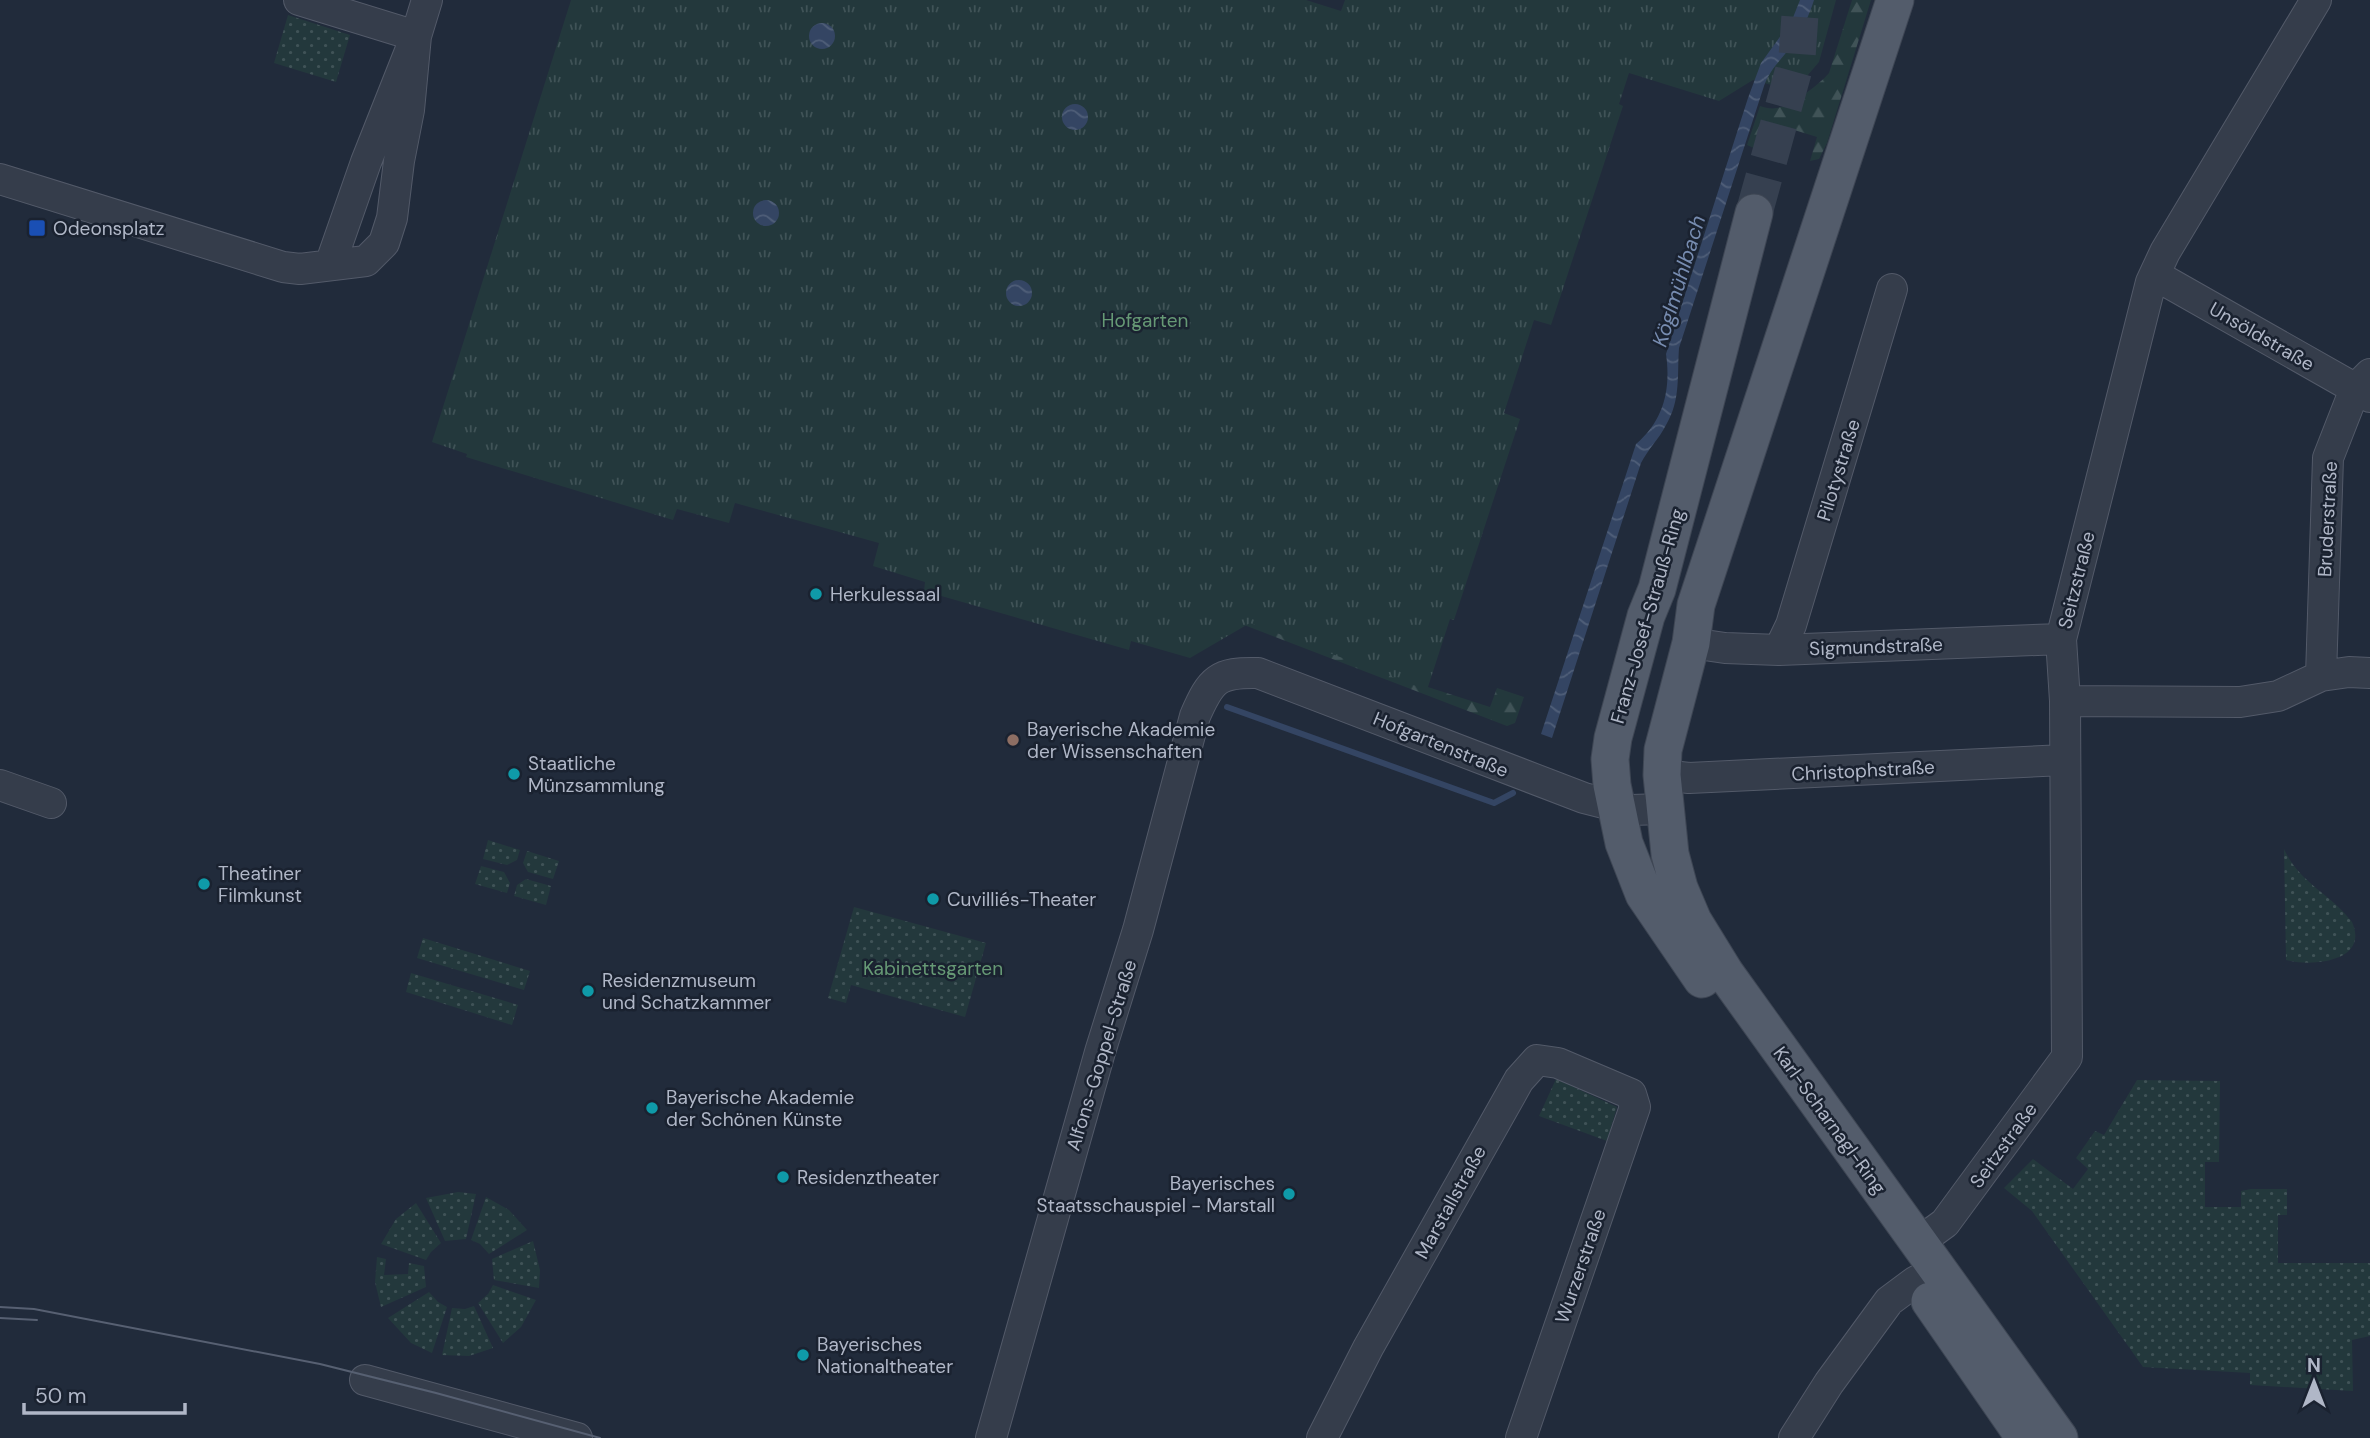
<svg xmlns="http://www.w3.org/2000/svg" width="2370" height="1438" viewBox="0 0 2370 1438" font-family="'DM Sans',sans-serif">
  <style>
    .grass { fill: url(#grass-dots) }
    .forest { fill: url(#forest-firs) }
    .park { fill: url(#park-tufts) }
    .water { fill: url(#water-waves) }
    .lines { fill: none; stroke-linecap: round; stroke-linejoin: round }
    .stream { stroke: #344563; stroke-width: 6 }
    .major-tunnel { stroke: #364050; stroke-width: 37; stroke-dasharray: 37 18; stroke-linecap: butt }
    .minor-casing { stroke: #535a69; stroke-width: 32 }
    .major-casing { stroke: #3e4654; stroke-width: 39 }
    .minor { stroke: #353d4b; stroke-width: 30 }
    .major { stroke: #535c6b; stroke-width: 37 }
    .tram { stroke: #576072; stroke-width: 2 }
    .transit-dot { fill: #1a4fb4; stroke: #1a2230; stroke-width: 2.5 }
    .culture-dot { fill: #0f9aa8; stroke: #1a2230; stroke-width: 2.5 }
    .education-dot { fill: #8d6e63; stroke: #1a2230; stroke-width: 2.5 }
    .labels { text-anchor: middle; stroke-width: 5; stroke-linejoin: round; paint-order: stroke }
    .poi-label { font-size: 19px; fill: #b0b7c7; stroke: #1a2230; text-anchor: start }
    .park-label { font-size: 19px; fill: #669975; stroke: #1a2230 }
    .street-label { font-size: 19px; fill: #b0b7c7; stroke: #1a2230 }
    .water-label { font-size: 21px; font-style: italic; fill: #778cb0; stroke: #1a2230 }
  </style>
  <defs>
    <pattern id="grass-dots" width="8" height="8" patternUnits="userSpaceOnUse" patternTransform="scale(1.75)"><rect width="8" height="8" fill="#23383c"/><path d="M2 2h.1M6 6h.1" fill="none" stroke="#405357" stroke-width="1.8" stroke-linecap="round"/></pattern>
    <pattern id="forest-firs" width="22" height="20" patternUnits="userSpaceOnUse" patternTransform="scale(1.75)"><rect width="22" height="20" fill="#23383c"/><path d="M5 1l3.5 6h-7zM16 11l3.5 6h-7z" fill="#405357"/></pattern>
    <pattern id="park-tufts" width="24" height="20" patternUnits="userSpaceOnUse" patternTransform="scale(1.75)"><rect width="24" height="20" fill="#23383c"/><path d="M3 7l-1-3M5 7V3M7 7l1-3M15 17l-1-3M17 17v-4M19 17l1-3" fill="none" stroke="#405357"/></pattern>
    <pattern id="water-waves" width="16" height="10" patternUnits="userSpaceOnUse" patternTransform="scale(1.75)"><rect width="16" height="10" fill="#344563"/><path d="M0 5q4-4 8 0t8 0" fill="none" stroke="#4f5e78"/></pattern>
  </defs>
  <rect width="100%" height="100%" fill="#212b3b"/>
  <path class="grass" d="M 288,15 L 350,35 L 336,82 L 274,63 Z
    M 488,840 L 520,850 L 517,860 L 507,865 L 483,859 Z
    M 2284,849 C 2300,884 2330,893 2352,922 C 2370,962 2311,967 2286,960 Z
    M 527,851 L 559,861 L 553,879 L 528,872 L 523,863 Z
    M 481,866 L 504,872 L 510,883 L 507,893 L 475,884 Z
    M 526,879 L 551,886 L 546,905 L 514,896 L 517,885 Z
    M 854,907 L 986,943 L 965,1017 L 851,985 L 846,1003 L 828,998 Z
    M 423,938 L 530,971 L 524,990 L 417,958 Z
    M 411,973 L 518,1005 L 512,1025 L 406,992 Z
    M 1556,1079 L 1617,1107 L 1607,1141 L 1539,1116 Z
    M 2137,1080 L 2220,1081 L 2219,1162 L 2205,1162 L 2205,1207 L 2241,1207 L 2241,1191 L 2251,1189 L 2287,1189 L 2287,1215 L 2278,1215 L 2278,1263 L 2370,1263 L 2370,1336 L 2352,1340 L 2353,1391 L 2250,1385 L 2250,1373 L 2143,1367 L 2032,1211 L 2004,1188 L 2033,1159 L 2073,1189 L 2088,1169 L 2076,1158 L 2095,1131 L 2104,1135 Z
    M 458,1192 L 476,1194 L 466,1239 L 445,1241 L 426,1198 Z
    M 486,1197 L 509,1210 L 527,1230 L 489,1254 L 480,1244 L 471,1240 Z
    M 416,1203 L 441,1243 L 431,1252 L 426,1260 L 381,1244 L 396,1219 Z
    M 533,1241 L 540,1270 L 539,1288 L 494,1280 L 492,1259 Z
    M 377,1257 L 386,1259 L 384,1275 L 408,1274 L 409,1263 L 424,1266 L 426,1287 L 381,1307 L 375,1282 Z
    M 493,1285 L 536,1300 L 521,1327 L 503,1343 L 478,1303 L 488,1294 Z
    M 429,1292 L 438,1302 L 447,1307 L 432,1353 L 411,1343 L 388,1318 Z
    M 474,1306 L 493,1348 L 469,1356 L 442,1355 L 452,1308 L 465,1309 Z"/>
  <path class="forest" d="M 1852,0 L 1871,0 L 1827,143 L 1819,159 L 1810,161 L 1817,137 L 1765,121 L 1756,149 L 1747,145 L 1760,106 C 1766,108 1771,109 1777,108 C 1792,105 1819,85 1829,73 Z
    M 1225,529 L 1403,679 L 1490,707 L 1497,688 L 1524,697 L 1515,723 L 1507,726 L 1239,623 Z"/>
  <path class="park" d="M 571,0 L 1306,0 L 1341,11 L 1345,0 L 1836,0 L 1819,62 L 1807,76 L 1786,89 L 1753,80 L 1719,101 L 1629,73 L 1619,104 L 1623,106 L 1551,325 L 1534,320 L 1504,413 L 1520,419 L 1454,620 L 1450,619 L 1427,690 L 1250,623 L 1190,658 L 1131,641 L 1129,650 L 924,591 L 925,582 L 873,566 L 879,543 L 735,503 L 729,523 L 677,509 L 673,520 L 466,457 L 467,454 L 432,442 Z"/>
  <path class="water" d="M 1800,0 L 1814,0 C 1809,16 1802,31 1792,45 C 1782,59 1770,69 1764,86 L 1679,348 C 1677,375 1681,400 1666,425 C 1659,439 1648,449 1641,463 L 1552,738 L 1541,734 L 1636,444 C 1664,420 1671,389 1666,354 L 1748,98 L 1761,63 L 1792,20 Z
    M809 36a13 13 0 1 1 26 0a13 13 0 1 1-26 0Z
    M1062 117a13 13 0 1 1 26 0a13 13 0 1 1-26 0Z
    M753 213a13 13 0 1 1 26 0a13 13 0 1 1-26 0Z
    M1006 293a13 13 0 1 1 26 0a13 13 0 1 1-26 0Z"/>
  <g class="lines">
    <path class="stream" d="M 1227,707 L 1494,803 L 1513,793"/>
    <path class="major-tunnel" d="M 1754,213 L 1797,58 L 1801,0"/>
    <g class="minor-casing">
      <path id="minor" d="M 299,0 L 416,36
        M 0,179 L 283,267 L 300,269 L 366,261 L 384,243 L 392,218 L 399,161 L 409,110 L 416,36
        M 330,265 L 366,162 L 416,36 L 427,0
        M 2155,275 L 2370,397
        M 1691,643 L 1725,648 L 1779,650 L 2061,639
        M 1779,650 L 1791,625 L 1892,289
        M 2321,676 L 2328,458 L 2355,389 L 2370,374
        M 2065,701 L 2240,702 L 2278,696 L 2321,676 L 2349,672 L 2370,673
        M 1662,775 L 1689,778 L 2064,760
        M 0,785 L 51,803
        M 1919,1242 L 1945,1223 L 2067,1057 L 2065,701 L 2061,639 L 2151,282 L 2165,252 L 2316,0
        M 365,1380 L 577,1438
        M 991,1438 L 1100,1052 L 1138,930 L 1195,716 C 1211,679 1218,672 1258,673 L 1584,798 L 1631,810 L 1664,809
        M 1322,1438 L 1368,1348 L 1519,1080 L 1537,1060 L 1558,1063 L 1631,1094 L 1635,1107 L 1521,1438
        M 1794,1438 L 1829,1383 L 1889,1301 L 1916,1281"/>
    </g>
    <g class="major-casing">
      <path id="major" d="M 1895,0 L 1696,605 L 1691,643 L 1663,750 L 1662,775 L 1670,854 L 1679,888 L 1693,921 L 1725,973 L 2059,1438
        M 1702,979 L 1644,894 L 1624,843 L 1612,785 L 1610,759 L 1613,738 L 1646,616 L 1657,589 L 1754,213
        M 1930,1301 L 2025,1438"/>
    </g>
    <use href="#minor" class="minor"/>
    <use href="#major" class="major"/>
    <path class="tram" d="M 0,1307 L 34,1309 L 320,1364 L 436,1393 L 600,1438
      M 0,1318 L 37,1320"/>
  </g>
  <rect class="transit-dot" x="28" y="219" width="18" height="18" rx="3.5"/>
  <g class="culture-dot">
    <circle cx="816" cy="594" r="7"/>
    <circle cx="514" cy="774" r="7"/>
    <circle cx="204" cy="884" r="7"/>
    <circle cx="933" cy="899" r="7"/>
    <circle cx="588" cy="991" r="7"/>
    <circle cx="652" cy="1108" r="7"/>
    <circle cx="783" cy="1177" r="7"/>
    <circle cx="1289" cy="1194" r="7"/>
    <circle cx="803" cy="1355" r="7"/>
  </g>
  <circle class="education-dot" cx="1013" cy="740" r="7"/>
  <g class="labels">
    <g class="poi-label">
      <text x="53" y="235">Odeonsplatz</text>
      <text x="830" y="601">Herkulessaal</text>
      <text x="1027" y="736">Bayerische Akademie<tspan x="1027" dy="22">der Wissenschaften</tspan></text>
      <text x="528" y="770">Staatliche<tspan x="528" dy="22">Münzsammlung</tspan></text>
      <text x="218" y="880">Theatiner<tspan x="218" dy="22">Filmkunst</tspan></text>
      <text x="947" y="906">Cuvilliés-Theater</text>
      <text x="602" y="987">Residenzmuseum<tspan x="602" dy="22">und Schatzkammer</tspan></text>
      <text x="666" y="1104">Bayerische Akademie<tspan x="666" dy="22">der Schönen Künste</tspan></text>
      <text x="797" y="1184">Residenztheater</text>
      <text x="1275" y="1190" text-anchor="end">Bayerisches<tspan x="1275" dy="22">Staatsschauspiel - Marstall</tspan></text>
      <text x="817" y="1351">Bayerisches<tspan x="817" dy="22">Nationaltheater</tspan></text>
    </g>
    <g class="park-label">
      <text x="1145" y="327">Hofgarten</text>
      <text x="933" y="975">Kabinettsgarten</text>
    </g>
    <g class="street-label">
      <text transform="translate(2262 336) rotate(30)" y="7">Unsöldstraße</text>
      <text transform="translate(1838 470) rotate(-73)" y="7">Pilotystraße</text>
      <text transform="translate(2327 519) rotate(-87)" y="7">Bruderstraße</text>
      <text transform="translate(2076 580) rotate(-76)" y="7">Seitzstraße</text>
      <text transform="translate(1647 616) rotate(-74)" y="7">Franz-Josef-Strauß-Ring</text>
      <text transform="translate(1876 646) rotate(-2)" y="7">Sigmundstraße</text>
      <text transform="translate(1441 744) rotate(22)" y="7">Hofgartenstraße</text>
      <text transform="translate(1863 770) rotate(-3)" y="7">Christophstraße</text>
      <text transform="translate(1101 1055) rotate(-73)" y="7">Alfons-Goppel-Straße</text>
      <text transform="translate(1830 1120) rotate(54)" y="7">Karl-Scharnagl-Ring</text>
      <text transform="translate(2003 1145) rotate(-54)" y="7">Seitzstraße</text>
      <text transform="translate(1450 1202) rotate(-61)" y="7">Marstallstraße</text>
      <text transform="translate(1580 1266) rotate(-71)" y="7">Wurzerstraße</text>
    </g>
    <g class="water-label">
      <text transform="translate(1679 281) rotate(-73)" y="7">Köglmühlbach</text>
    </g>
  </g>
  <g transform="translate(2314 1382)" stroke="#1a2230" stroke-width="5" paint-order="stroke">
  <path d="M0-5L12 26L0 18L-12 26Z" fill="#b0b7c7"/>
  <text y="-10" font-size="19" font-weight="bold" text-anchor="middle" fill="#b0b7c7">N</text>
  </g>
  <path d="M24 1403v10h161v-10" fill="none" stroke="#b0b7c7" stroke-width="3.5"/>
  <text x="35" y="1403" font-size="21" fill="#b0b7c7" stroke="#1a2230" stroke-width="5" paint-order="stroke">50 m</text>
</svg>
